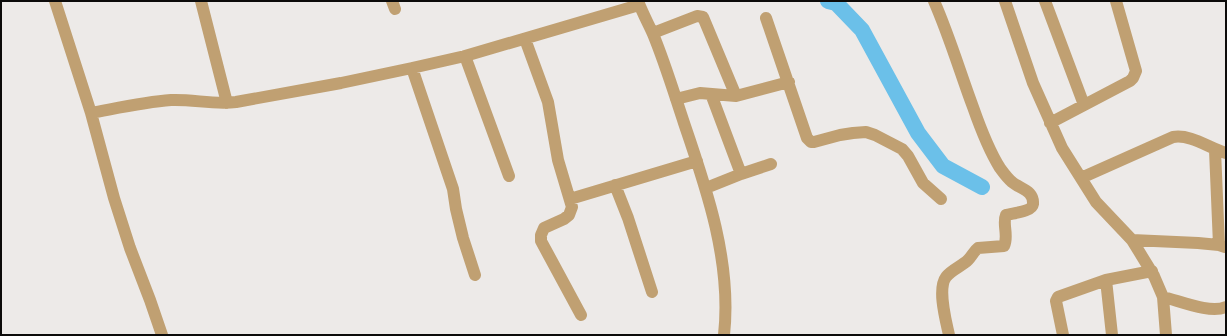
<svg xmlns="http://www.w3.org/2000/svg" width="1227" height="336" viewBox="0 0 1227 336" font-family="'Space Grotesk',sans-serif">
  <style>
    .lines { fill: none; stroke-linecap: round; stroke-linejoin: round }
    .river { stroke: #6bc0e9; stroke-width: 16 }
    .minor { stroke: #c0a072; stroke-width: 12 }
  </style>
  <rect width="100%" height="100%" fill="#edeae8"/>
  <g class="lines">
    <path class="river" d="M 828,1 L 836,3 L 862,30 L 918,133 L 943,166 L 982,187"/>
    <path class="minor" d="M 55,1 L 91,113 L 114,198 L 130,248 L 150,300 L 162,335
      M 201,1 L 227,103
      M 392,1 L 395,9
      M 638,1 C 642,12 648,23 653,34 C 665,63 674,93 684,123 C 707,190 732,263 724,335
      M 934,1 C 949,35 960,72 973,107 C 980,127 988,149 1000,168 C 1003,172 1007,178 1012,182 C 1020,189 1034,190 1033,204 C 1032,212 1012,213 1006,215 C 1002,224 1009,236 1004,246 L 978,248 C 974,251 972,256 968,260 C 962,266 951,270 946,277 C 937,289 946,321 949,335
      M 1005,1 L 1033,83 L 1062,148 L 1096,202 L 1132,240 L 1154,276 L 1163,297 L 1166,335
      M 1045,1 L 1084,105
      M 766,18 C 780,58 793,98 807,138 L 811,142 L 814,142 L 840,135 L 853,133 L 866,132 L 875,135 L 902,149 L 908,156 L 923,183 L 941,199
      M 653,33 L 697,16 L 703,17 L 736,96
      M 525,39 L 548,102 L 558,160 L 572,207 L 569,215 L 564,219 L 544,228 L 541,235 L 541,241 L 581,315
      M 465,56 L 412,68 L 453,189 L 456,209 L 463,238 L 475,275
      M 711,94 L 741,174
      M 676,99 L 700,93 L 736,96 L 789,82
      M 91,113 C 118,108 144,102 171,100 C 193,99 214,105 236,102 L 341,83 L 412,68
      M 1050,123 L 1130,81 L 1133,78 L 1136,71 L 1116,1
      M 1215,150 L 1219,245
      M 509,176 L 465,56 L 639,5
      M 1081,178 L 1173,137 C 1191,134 1209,148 1226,153
      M 615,185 L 628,218 L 652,292
      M 706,188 L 741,174 L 771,164
      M 570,199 L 697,161
      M 1132,240 L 1198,243 L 1219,245 L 1225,247
      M 1106,280 L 1112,335
      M 1163,297 C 1180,301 1210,314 1226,307
      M 1063,335 L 1056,301 L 1058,297 L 1106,280 L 1152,271"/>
  </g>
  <rect width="1227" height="336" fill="none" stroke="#0c0b0a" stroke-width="4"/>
</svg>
